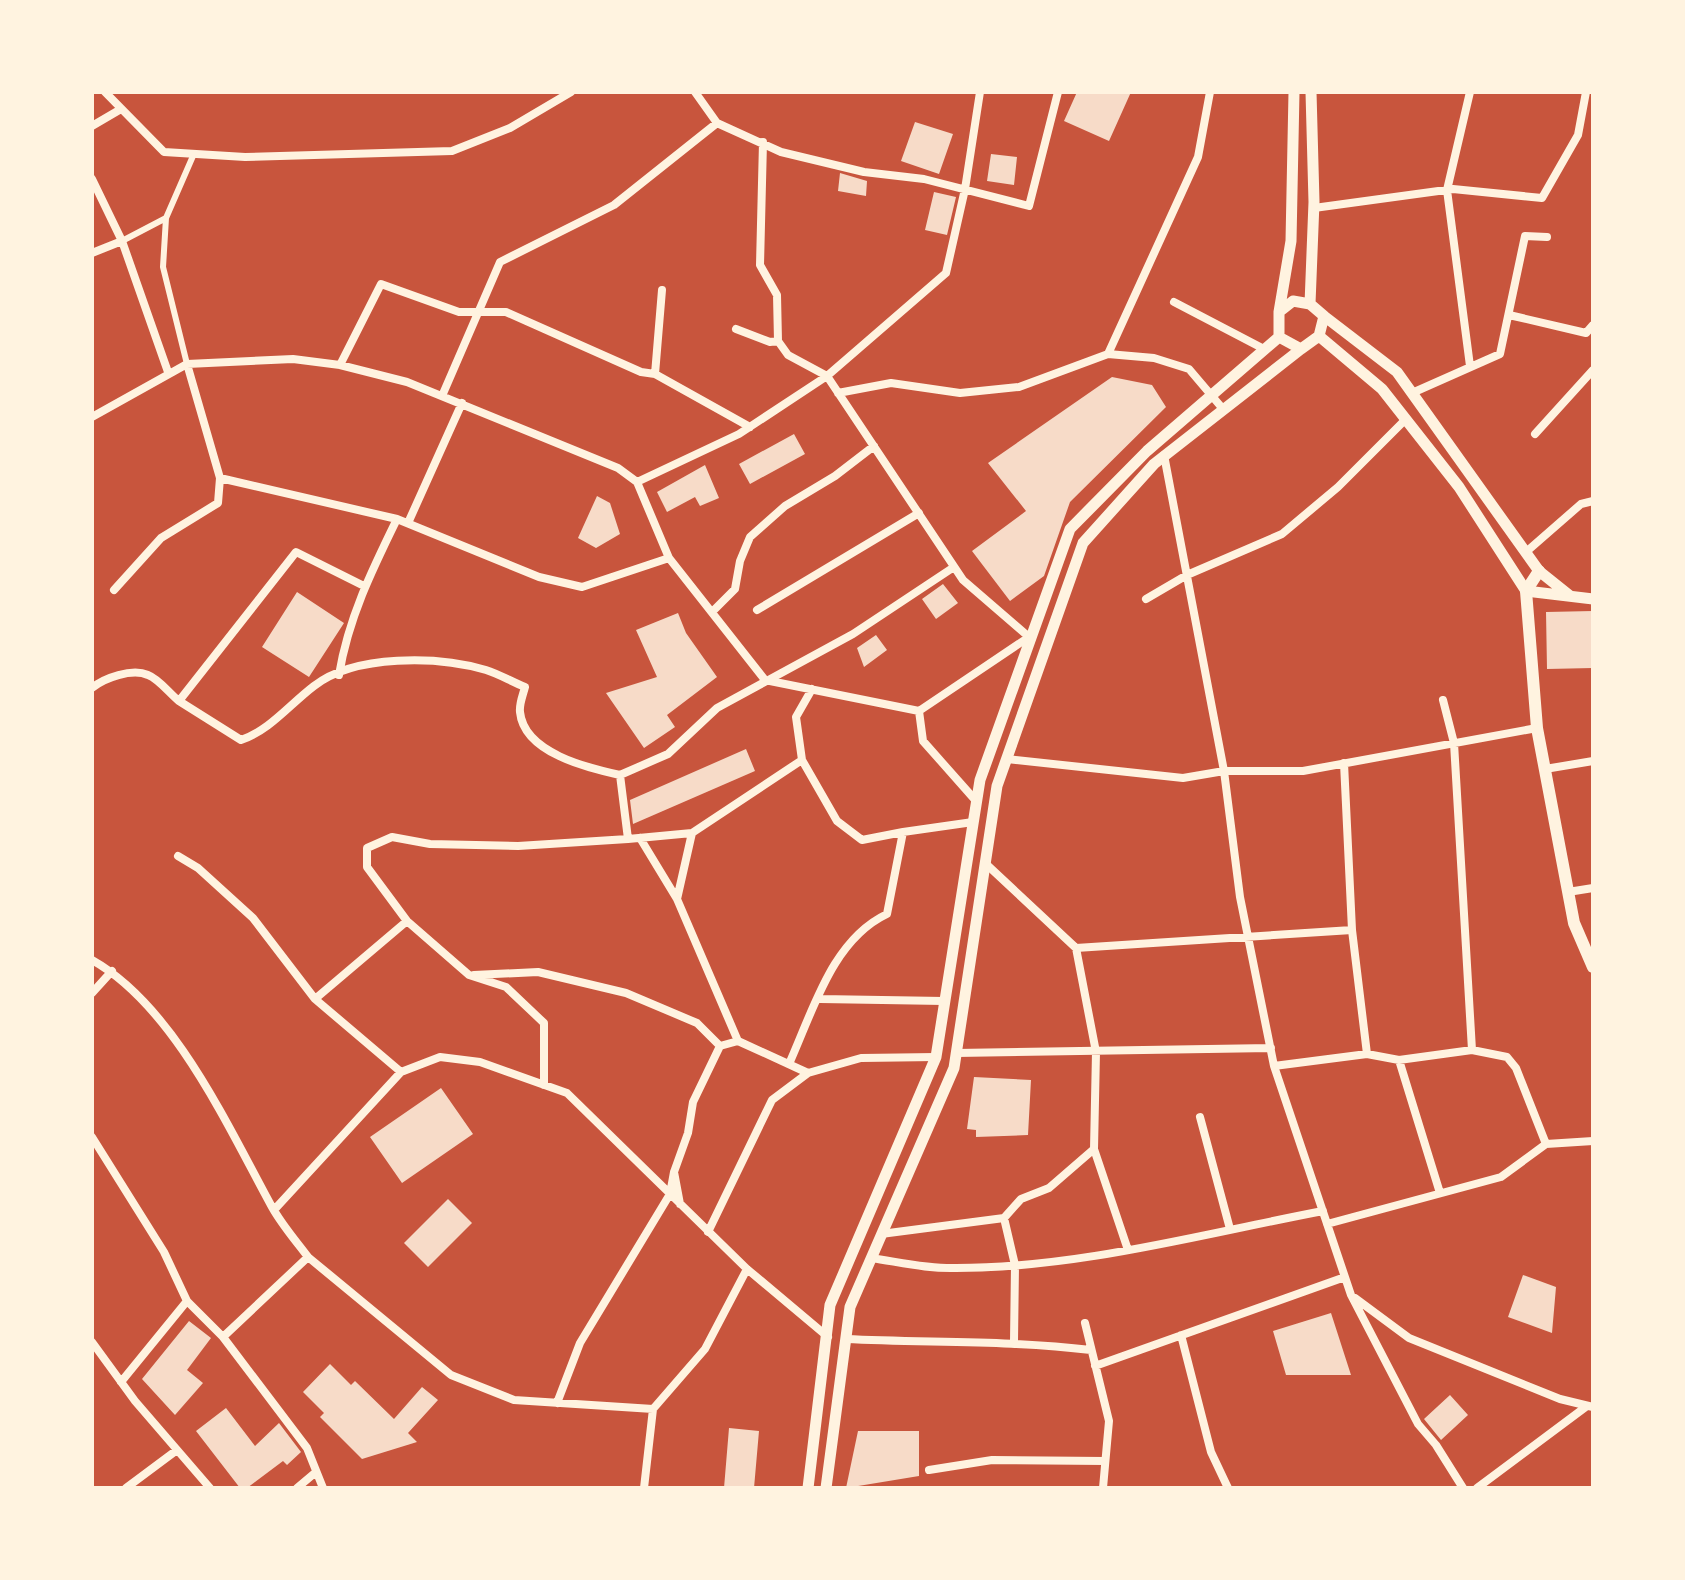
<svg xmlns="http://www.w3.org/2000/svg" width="1685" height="1580" viewBox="0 0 1685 1580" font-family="'Asap Condensed',sans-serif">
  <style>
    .building { fill: #f7dbc8 }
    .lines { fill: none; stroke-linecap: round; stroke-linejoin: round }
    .pedestrian { stroke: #fff3e0; stroke-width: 6 }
    .minor { stroke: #fff3e0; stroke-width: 8 }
    .tertiary { stroke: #fff3e0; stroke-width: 11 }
    .secondary { stroke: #fff3e0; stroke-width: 12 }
  </style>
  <rect width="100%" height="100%" fill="#c8553d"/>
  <path class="building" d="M 1077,92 L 1131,92 L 1109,141 L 1064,121 Z
    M 915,122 L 953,134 L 939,174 L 901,161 Z
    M 991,154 L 1017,157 L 1014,185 L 987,181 Z
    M 840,173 L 867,181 L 866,196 L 838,191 Z
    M 934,192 L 956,197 L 947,235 L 925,230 Z
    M 1112,377 L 1152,385 L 1166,407 L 1070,502 L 1044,576 L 1010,601 L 972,551 L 1026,511 L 988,463 Z
    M 794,434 L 805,454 L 750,484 L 739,464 Z
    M 705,465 L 719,498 L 700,506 L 695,497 L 667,512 L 657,492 Z
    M 597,496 L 610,503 L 620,534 L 596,548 L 578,538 Z
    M 943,584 L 958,603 L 936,619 L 922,599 Z
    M 297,592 L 344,623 L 309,677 L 262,647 Z
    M 1593,611 L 1593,668 L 1547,669 L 1546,612 Z
    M 678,613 L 686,633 L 717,677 L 667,715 L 675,727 L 644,748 L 606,693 L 657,677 L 636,630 Z
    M 876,635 L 887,650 L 864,667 L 857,648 Z
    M 746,749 L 755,771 L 633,824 L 630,800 Z
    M 974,1077 L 1031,1080 L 1028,1135 L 976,1137 L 976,1130 L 967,1129 Z
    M 441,1088 L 473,1134 L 402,1183 L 370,1137 Z
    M 448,1199 L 472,1223 L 428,1267 L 404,1243 Z
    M 1523,1275 L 1556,1287 L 1552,1333 L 1508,1317 Z
    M 1331,1313 L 1351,1375 L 1286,1375 L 1273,1331 Z
    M 189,1321 L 211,1338 L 187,1370 L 203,1383 L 175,1415 L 142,1379 Z
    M 330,1364 L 351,1385 L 355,1381 L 394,1419 L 422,1387 L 438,1400 L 408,1433 L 417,1442 L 362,1459 L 320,1417 L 324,1413 L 303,1392 Z
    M 1450,1395 L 1468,1415 L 1441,1440 L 1424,1419 Z
    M 226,1408 L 255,1446 L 279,1423 L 301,1452 L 287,1465 L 283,1461 L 247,1488 L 240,1488 L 196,1431 Z
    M 729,1428 L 759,1431 L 754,1488 L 724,1488 Z
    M 858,1431 L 919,1431 L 919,1476 L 846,1488 Z"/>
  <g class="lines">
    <path class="pedestrian" d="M 166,218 L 193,156
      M 122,241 L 166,218 L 163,267 L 187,364"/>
    <path class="minor" d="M 105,92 L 164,152 L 245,157 L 452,151 L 510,128 L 571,92
      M 695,92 L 717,123 L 781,152 L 864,172 L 924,179 L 1029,206 L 1058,92
      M 1470,92 L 1447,190 L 1470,366
      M 92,126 L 121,109
      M 92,179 L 122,241 L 168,372
      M 1314,208 L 1453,189 L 1542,198 L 1578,135 L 1586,92
      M 92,253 L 122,241
      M 1174,302 L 1264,349
      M 1509,315 L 1586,333 L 1593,325
      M 736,329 L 770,342 L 778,341 L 777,295 L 760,265 L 763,142
      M 1108,354 L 1198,157 L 1210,92
      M 187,364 L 220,478 L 397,519 L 539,577 L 582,587 L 669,558
      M 340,365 L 381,284 L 459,312 L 506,312 L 641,372 L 655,374 L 750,427
      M 655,374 L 662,290
      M 838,393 L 891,383 L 960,393 L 1019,387 L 1108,354 L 1154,358 L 1189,369 L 1223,409
      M 1412,393 L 1500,354 L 1525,236 L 1547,237
      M 442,396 L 500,262 L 614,205 L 717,123
      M 92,417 L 187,364 L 293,359 L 340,365 L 407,382 L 618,468 L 637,482 L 669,558 L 765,680 L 919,711 L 1029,637 L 963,580 L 827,376 L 788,355 L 778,341
      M 1535,434 L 1593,370
      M 1164,455 L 1224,771 L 1240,897 L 1274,1066 L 1351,1295 L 1418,1424 L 1436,1445 L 1463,1488
      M 637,482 L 739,434 L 827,376 L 946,273 L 965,189 L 980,92
      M 408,523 L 462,403
      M 1526,552 L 1581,504 L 1593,501
      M 364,586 L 296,552 L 179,701 L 241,740 C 270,730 289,705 314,686 C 355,654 438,656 486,670 C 499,674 512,682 525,687 C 523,695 519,704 520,712 C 524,753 588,768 620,775
      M 114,590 L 161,538 L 218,503 L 220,478
      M 1146,599 L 1187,575 L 1282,534 L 1338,487 L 1406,419
      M 757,610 L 919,513
      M 712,612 L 735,589 L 740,561 L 750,537 L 785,506 L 835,476 L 874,446
      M 339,675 C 348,619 372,570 397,519
      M 92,688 C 104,678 132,668 148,675 C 159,679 170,694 179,701
      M 812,689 L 796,717 L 802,760 L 692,833 L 628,839 L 620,775 L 668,754 L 717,708 L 853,634 L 954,567
      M 1443,700 L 1454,743 L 1472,1050
      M 919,711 L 923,741 L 977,802
      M 1007,759 L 1183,778 L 1224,771 L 1303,771 L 1537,728
      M 802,760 L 837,821 L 862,840 L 903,832
      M 1344,763 L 1352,930 L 1367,1054
      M 1545,769 L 1593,761
      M 692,833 L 677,899 L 738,1041 L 808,1073 L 772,1100 L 708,1232
      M 640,838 L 677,899
      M 178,856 L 198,868 L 253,918 L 315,999 L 401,1072 L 440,1057 L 480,1062 L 567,1093 L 747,1269 L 828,1337
      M 985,863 L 1076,948 L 1096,1052 L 1094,1149 L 1128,1250
      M 1568,892 L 1593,888
      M 1076,948 L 1352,930
      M 92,960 C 174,1006 228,1127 272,1207 C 282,1225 296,1241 308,1257
      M 474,975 L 538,972 L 626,993 L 697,1023 L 720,1046 L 738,1041
      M 92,993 L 112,971
      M 315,999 L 407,921
      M 820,999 L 944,1001
      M 956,1053 L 1271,1048
      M 1399,1060 L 1440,1193
      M 789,1064 C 813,1011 832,940 887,914 L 903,832 L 973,822
      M 1274,1066 L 1367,1054 L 1399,1060 L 1472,1050 L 1507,1057 L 1516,1068 L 1546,1144
      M 808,1073 L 861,1058 L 936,1057
      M 544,1085 L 544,1023 L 506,987 L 469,975 L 407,921 L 367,867 L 367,848 L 392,837 L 430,844 L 518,846 L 628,839
      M 1200,1117 L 1230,1229
      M 92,1137 L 164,1252 L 187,1301 L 223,1337 L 307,1448 L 323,1488
      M 680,1204 L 674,1172 L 688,1133 L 693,1102 L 720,1046
      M 274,1210 L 401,1072
      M 1004,1218 L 1015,1265 L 1014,1341
      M 1327,1224 L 1501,1177 L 1546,1144 L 1593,1141
      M 881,1234 L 1004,1218 L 1021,1199 L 1049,1188 L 1094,1149
      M 871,1258 C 899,1262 928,1269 956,1268 C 1079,1268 1202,1234 1323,1211
      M 1355,1298 L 1409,1338 L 1560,1399 L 1593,1407
      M 1085,1323 L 1109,1421 L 1103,1488
      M 1181,1335 L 1211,1452 L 1228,1488
      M 223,1337 L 308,1257 L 451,1375 L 514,1400 L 653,1409 L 705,1349 L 747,1269
      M 846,1339 C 928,1343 1009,1340 1091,1350
      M 92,1342 L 135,1401 L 210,1488
      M 1095,1366 L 1345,1277
      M 121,1382 L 187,1301
      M 557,1403 L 580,1343 L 670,1194 L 674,1172
      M 929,1470 L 992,1460 L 1105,1461
      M 126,1488 L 177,1450
      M 297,1488 L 316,1472
      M 644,1488 L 653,1409
      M 1477,1488 L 1587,1406"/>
    <path class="tertiary" d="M 1293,301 L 1310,304 L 1324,316 L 1319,336 L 1301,349 L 1279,337 L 1279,312 Z
      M 1310,304 L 1314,202 L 1311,92
      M 1279,312 L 1291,241 L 1294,92
      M 1324,316 L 1397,372 L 1539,571 L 1569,595
      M 1319,336 L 1382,389 L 1459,487 L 1526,591 L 1593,599
      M 808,1488 L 830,1305 L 936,1057 L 980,780 L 1070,529 L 1147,451 L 1279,337
      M 826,1488 L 850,1307 L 954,1068 L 997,786 L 1083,543 L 1154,464 L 1301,349"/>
    <path class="secondary" d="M 1539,571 L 1526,591 L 1537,728 L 1574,923 L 1593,967"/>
  </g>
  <rect width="1685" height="1580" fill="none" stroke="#fff3e0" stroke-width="188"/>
</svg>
